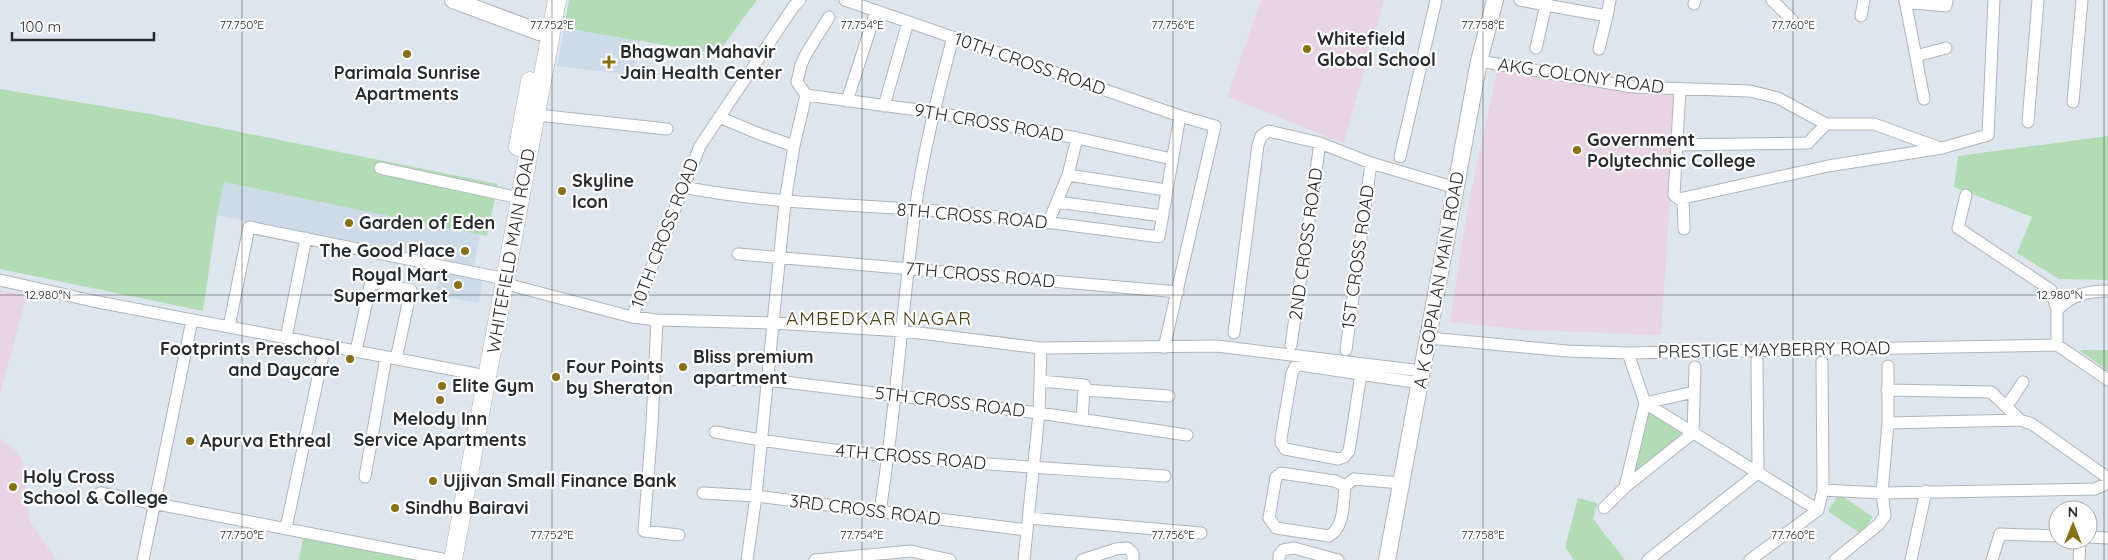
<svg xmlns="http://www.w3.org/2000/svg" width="2108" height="560" viewBox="0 0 2108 560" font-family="Quicksand,sans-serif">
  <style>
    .built { fill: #cddbe8 }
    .education { fill: #e8d4e4 }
    .green { fill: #b2dcb3 }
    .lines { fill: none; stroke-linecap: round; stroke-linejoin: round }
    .street-casing { stroke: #adb6bd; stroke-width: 13 }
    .secondary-casing { stroke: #adb6bd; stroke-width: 18 }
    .primary-casing { stroke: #adb6bd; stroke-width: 19 }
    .street { stroke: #fff; stroke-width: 11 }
    .secondary { stroke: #fff; stroke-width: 16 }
    .primary { stroke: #fff; stroke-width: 18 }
    .ticks { fill: none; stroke: #282b2e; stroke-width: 1; stroke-opacity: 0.45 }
    .poi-dot { fill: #887112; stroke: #fff; stroke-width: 2 }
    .labels { text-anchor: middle; stroke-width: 4.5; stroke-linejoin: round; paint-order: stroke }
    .poi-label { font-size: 18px; font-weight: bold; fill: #282b2e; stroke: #fff; text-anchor: start }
    .street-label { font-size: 18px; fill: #282b2e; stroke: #fff }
    .neighbourhood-label { font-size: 19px; letter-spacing: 1px; fill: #4a3e15; stroke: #fff }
    .ticks-label { font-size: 12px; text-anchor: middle; fill: #282b2e; stroke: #fff; stroke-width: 4.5; stroke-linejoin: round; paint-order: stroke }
  </style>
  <rect width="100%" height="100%" fill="#dde6ee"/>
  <path class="built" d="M 564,28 L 640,41 L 632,75 L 557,66 Z
    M 224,182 L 480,234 L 474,267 L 217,215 Z
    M 440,269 L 483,277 L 479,303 L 435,295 Z"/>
  <path class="education" d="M 1261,0 L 1384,0 L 1344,143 L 1227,97 Z
    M 1497,71 L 1609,89 L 1677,93 L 1661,335 L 1527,330 L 1450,322 L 1468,206 Z
    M 0,290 L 27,295 L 0,393 Z
    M 0,438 L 23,459 L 30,522 L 57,560 L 0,560 Z"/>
  <path class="green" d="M 569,0 L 757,0 L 717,54 L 564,28 Z
    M 0,89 L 156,115 L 498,184 L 487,236 L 224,182 L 217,215 L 203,311 L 0,269 Z
    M 2108,136 L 2108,280 L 2059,279 L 2017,253 L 2032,217 L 1954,187 L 1958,156 Z
    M 2079,350 L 2108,350 L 2108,371 Z
    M 1648,412 L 1682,433 L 1632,477 Z
    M 1839,494 L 1873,517 L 1861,534 L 1828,511 Z
    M 1578,498 L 1597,503 L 1593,519 L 1625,560 L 1574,560 L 1565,547 Z
    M 303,538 L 422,560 L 299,560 Z"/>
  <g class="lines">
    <g class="street-casing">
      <path id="street" d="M 845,0 L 1180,116 L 1215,126 L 1164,348
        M 1520,0 L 1546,5 L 1536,48
        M 1547,0 L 1546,5 L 1607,16 L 1610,0
        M 1772,0 L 1796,24
        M 1905,0 L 1924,99
        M 1905,2 L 1946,6 L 1947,0
        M 1694,4 L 1695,0
        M 1861,16 L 1864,0
        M 1599,49 L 1607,16
        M 1916,56 L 1946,48
        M 1479,61 L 1633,87 L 1750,91 L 1778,98 L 1826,124 L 1874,124 L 1940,148
        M 1680,89 L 1674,195 L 1679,199 L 1828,166 L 1942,148 L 1988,135 L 1994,0
        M 806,95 L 933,112 L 1077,138 L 1172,159
        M 806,95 L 797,82 L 801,65 L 806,54 L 829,17
        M 847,101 L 876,11
        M 2073,102 L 2082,0
        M 884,106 L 908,22
        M 537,115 L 667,129
        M 719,117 L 757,133 L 794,146
        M 2028,122 L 2038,0
        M 1676,145 L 1808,143 L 1826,124
        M 1400,157 L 1436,0
        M 380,168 L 510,196
        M 1068,175 L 1166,190
        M 683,187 C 759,202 836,204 913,209 C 995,215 1077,226 1159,237 L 1180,116
        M 1966,195 L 1958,228 L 2051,290 L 2057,310 L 2057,345
        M 1683,199 L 1684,229
        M 1057,202 L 1162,216
        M 1048,223 L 1068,175 L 1077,138
        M 738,254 L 1178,292
        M 0,280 L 93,301 L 476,374
        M 2057,310 C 2072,295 2087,291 2108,291
        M 632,317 L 700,146 L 794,6 L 800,0
        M 657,320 L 652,424 L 644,531 L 679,535
        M 229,327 L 249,227 L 496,277 L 514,286 L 632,317 L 657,320 L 774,323 L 903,331 L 1041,348 L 1217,346 L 1422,371
        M 1234,333 L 1258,145 L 1261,136 L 1269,131 L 1320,143 L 1371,163 L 1456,188
        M 286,338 L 306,238
        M 1429,338 L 1567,351 L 1628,353 L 2057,345 L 2108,380
        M 1291,345 L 1320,143
        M 1346,350 L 1371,163
        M 356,351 L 371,282 L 411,290 L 396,359
        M 1628,353 L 1645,403 L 1818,510
        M 1361,374 L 1349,451 L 1344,457 L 1338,459 L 1285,449 L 1281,443 L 1281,438 L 1292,373 L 1295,367 L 1300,365 L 1420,383
        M 711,379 L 768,380 L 1039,413 L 1187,435
        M 1040,381 L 1085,385 L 1084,390
        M 1887,390 L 1991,392 L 2020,420
        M 2007,406 L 2023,382
        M 1082,419 L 1084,390 L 1169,396
        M 1888,423 L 2020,420 L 2032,424 L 2108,478
        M 715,432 C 863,460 1015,465 1165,476
        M 365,477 L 386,357
        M 1345,486 C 1343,502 1345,527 1329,536 L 1276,528 L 1269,518 L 1276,477 L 1281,473 L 1335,481 L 1345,486 L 1354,479 L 1401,483
        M 1625,487 L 1645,403 L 1694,392
        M 1823,490 L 1882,493 L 2095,489 L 2108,483 L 2108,481
        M 100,493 L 442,559
        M 703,493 L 756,496 L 1027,530
        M 1604,508 L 1625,487 L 1693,433 L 1695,367
        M 880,511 C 896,412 902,311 915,211 C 923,152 938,94 953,37
        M 1029,518 L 1201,533
        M 286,528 L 325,345
        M 2088,537 L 2108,538
        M 143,560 L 192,320
        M 747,560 L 756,496 L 785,202 L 794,146 L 806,95
        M 815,560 L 911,551 L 950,560
        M 1024,560 L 1039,413 L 1041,348
        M 1082,560 L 1116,549 L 1127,548 L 1133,553 L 1133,560
        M 1279,560 L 1279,555 L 1283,550 L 1294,548 L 1338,560
        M 1648,560 L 1758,473 L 1757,360
        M 1750,560 L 1818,510 L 1823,490 L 1822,362
        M 1835,560 L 1878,525 L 1885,516 L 1882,493 L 1888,423 L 1888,366
        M 1911,560 L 1926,491
        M 1992,560 L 2000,534 L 2058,536
        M 2079,560 L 2080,540"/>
    </g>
    <g class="secondary-casing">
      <path id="secondary" d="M 453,0 L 539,32
        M 1387,560 L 1479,61 L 1495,0"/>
    </g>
    <g class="primary-casing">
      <path id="primary" d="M 518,147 L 530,81
        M 453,560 L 557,0"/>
    </g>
    <use href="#street" class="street"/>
    <use href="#secondary" class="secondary"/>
    <use href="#primary" class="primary"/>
  </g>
  <path class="ticks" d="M 242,0 L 242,560M 552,0 L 552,560M 862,0 L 862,560M 1173,0 L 1173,560M 1483,0 L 1483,560M 1793,0 L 1793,560M 2104,0 L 2104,560M 0,295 L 2108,295"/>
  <g class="poi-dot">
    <circle cx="1307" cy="49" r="5"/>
    <circle cx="407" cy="54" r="5"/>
    <path d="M606.5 54.5h5v5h5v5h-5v5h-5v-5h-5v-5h5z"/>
    <circle cx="1577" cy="150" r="5"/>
    <circle cx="562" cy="191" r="5"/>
    <circle cx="349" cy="223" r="5"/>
    <circle cx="465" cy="251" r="5"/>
    <circle cx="458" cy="285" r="5"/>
    <circle cx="350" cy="359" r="5"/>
    <circle cx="683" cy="367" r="5"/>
    <circle cx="556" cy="377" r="5"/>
    <circle cx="442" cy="386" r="5"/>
    <circle cx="440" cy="400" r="5"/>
    <circle cx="190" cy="441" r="5"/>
    <circle cx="433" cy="481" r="5"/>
    <circle cx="13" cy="487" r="5"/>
    <circle cx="395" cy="508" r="5"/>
  </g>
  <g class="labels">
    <g class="poi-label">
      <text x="1317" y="45">Whitefield<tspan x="1317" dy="21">Global School</tspan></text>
      <text x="620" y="58">Bhagwan Mahavir<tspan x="620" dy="21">Jain Health Center</tspan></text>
      <text x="407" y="79" text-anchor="middle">Parimala Sunrise<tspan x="407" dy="21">Apartments</tspan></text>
      <text x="1587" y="146">Government<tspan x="1587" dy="21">Polytechnic College</tspan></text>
      <text x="572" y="187">Skyline<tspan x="572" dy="21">Icon</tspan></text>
      <text x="359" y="229">Garden of Eden</text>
      <text x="455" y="257" text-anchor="end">The Good Place</text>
      <text x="448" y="281" text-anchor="end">Royal Mart<tspan x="448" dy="21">Supermarket</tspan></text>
      <text x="340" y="355" text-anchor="end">Footprints Preschool<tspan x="340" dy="21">and Daycare</tspan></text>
      <text x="693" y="363">Bliss premium<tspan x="693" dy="21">apartment</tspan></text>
      <text x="566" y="373">Four Points<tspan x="566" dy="21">by Sheraton</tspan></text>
      <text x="452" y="392">Elite Gym</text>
      <text x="440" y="425" text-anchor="middle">Melody Inn<tspan x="440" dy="21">Service Apartments</tspan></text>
      <text x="200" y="447">Apurva Ethreal</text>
      <text x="23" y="483">Holy Cross<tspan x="23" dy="21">School &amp; College</tspan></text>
      <text x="443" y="487">Ujjivan Small Finance Bank</text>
      <text x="405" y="514">Sindhu Bairavi</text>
    </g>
    <g class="street-label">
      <text transform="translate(1030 64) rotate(19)" y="6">10TH CROSS ROAD</text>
      <text transform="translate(1581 76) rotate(8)" y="6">AKG COLONY ROAD</text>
      <text transform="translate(989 123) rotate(10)" y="6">9TH CROSS ROAD</text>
      <text transform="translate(972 216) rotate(5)" y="6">8TH CROSS ROAD</text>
      <text transform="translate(665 233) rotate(-69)" y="6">10TH CROSS ROAD</text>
      <text transform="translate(1306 244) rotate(-82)" y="6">2ND CROSS ROAD</text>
      <text transform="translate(511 251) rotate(-80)" y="6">WHITEFIELD MAIN ROAD</text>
      <text transform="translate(1358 257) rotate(-82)" y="6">1ST CROSS ROAD</text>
      <text transform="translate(980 275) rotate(5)" y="6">7TH CROSS ROAD</text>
      <text transform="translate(1439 280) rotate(-80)" y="6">A K GOPALAN MAIN ROAD</text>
      <text transform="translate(1774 350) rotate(-1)" y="6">PRESTIGE MAYBERRY ROAD</text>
      <text transform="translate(950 402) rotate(7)" y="6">5TH CROSS ROAD</text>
      <text transform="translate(911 457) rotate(5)" y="6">4TH CROSS ROAD</text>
      <text transform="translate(865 510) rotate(7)" y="6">3RD CROSS ROAD</text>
    </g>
    <g class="neighbourhood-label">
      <text x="879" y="325">AMBEDKAR NAGAR</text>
    </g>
  </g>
  <g class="ticks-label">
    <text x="242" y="29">77.750°E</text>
    <text x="552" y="29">77.752°E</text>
    <text x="862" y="29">77.754°E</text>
    <text x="1173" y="29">77.756°E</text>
    <text x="1483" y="29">77.758°E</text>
    <text x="1793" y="29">77.760°E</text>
    <text x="48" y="299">12.980°N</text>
    <text x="2060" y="299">12.980°N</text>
    <text x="242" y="539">77.750°E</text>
    <text x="552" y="539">77.752°E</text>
    <text x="862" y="539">77.754°E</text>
    <text x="1173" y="539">77.756°E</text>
    <text x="1483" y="539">77.758°E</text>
    <text x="1793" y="539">77.760°E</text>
  </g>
  <g transform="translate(2073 525)"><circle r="24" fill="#ffffff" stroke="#a9aaab"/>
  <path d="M0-4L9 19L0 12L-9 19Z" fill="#887112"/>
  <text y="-8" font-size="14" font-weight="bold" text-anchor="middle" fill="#282b2e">N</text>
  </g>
  <path d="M12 32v8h142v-8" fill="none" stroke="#282b2e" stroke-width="2.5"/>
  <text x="20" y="32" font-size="15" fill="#282b2e" stroke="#ffffff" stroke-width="4" paint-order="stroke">100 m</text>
</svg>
